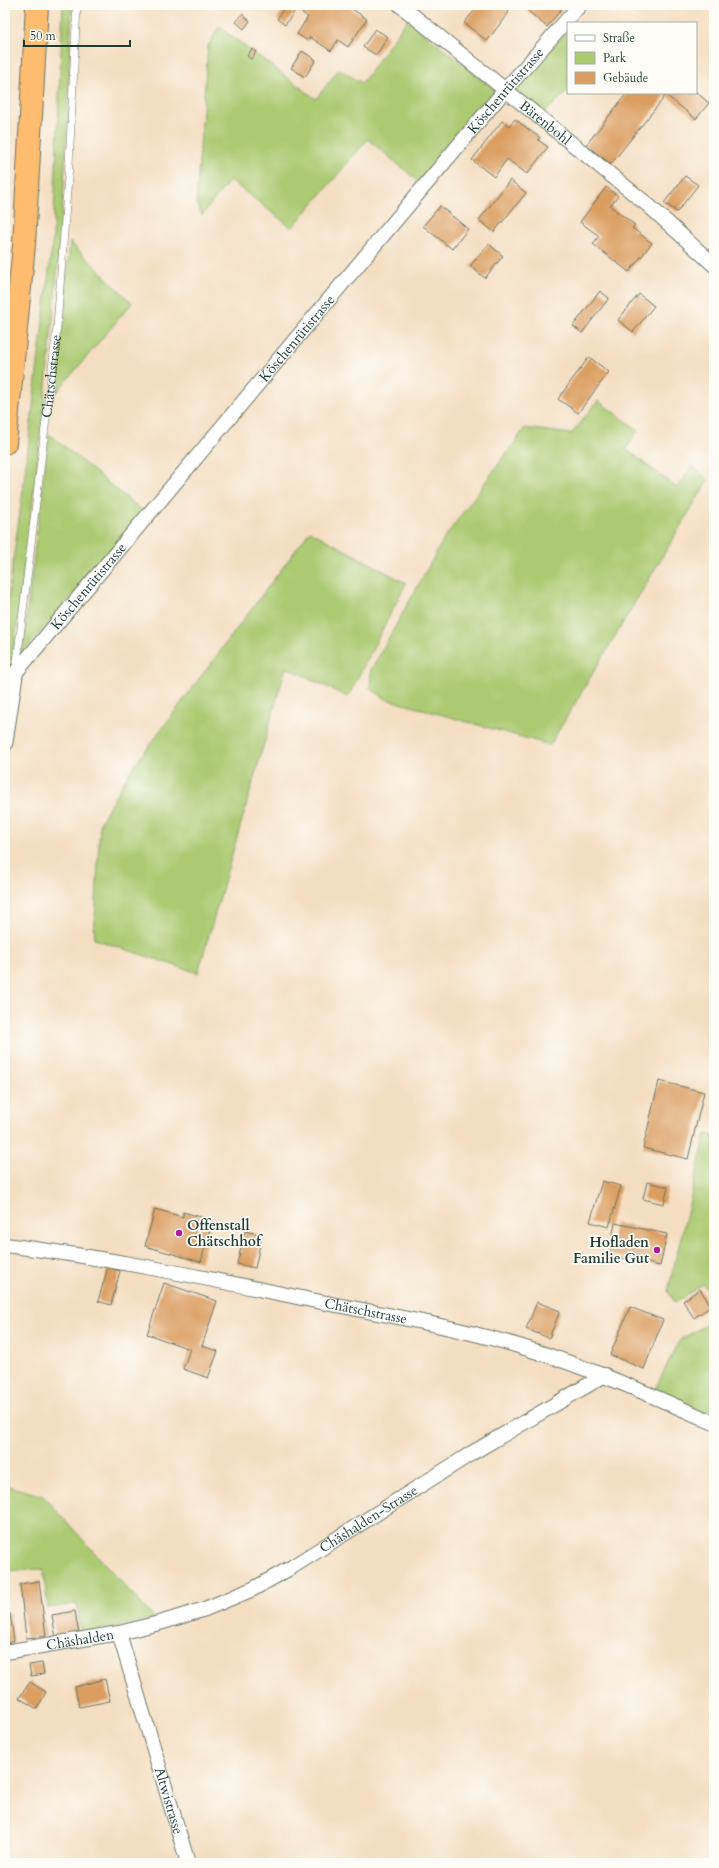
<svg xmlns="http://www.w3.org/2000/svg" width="719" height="1868" viewBox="0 0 719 1868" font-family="Cardo,serif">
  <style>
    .green { fill: #acca72; stroke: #668453 }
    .building { fill: #db9e60 }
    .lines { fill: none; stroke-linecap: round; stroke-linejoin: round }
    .service-casing { stroke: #6a7565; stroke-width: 8 }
    .minor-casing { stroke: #6a7565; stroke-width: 16 }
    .motorway-casing { stroke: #6a7565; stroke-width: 24 }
    .service { stroke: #fff; stroke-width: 7 }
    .minor { stroke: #fff; stroke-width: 14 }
    .motorway { stroke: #febc70; stroke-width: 22 }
    .poi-dot { fill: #b5179e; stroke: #fdfcf7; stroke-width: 1.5 }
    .labels { text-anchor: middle; stroke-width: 3.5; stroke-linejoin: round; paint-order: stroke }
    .street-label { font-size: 14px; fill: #1f3d34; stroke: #fdfcf7 }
    .poi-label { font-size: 14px; font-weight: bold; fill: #1f3d34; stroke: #fdfcf7; text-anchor: start }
  </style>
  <rect width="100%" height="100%" fill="#fdfcf7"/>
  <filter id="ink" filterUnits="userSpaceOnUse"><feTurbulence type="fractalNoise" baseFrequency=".025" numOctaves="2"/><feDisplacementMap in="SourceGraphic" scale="8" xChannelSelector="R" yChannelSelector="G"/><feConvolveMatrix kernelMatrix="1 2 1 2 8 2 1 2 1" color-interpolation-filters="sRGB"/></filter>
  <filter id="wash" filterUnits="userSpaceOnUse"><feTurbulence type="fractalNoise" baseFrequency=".012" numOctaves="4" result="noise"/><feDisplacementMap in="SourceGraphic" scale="16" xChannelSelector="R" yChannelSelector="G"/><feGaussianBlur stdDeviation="0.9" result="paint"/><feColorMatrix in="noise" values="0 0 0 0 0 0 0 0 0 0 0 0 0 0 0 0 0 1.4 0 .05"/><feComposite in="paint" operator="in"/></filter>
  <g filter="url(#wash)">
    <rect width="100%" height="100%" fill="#f4dec1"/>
    <path class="green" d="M 63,5 L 72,5 C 68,83 67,162 60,240 C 47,397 27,554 5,711 L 5,618 L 23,490 L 53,237 Z
      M 407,20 L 497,91 L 419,182 L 368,139 L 292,228 L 230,180 L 202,215 L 196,200 L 208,46 L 219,27 L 316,99 L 339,69 L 362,83 Z
      M 568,29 L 568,91 L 544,113 L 515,90 Z
      M 70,242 L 132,303 L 56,393 Z
      M 598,401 L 638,430 L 626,449 L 677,488 L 692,466 L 708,480 L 550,745 L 386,699 L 370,688 L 371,670 L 445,537 L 525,428 L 571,434 Z
      M 49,434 L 145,513 L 22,653 Z
      M 310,531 L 406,583 L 348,697 L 286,667 L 198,973 L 94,939 L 100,823 L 128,774 Z
      M 706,1134 L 714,1136 L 714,1297 L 703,1284 L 675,1303 L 668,1291 Z
      M 714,1320 L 714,1419 L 654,1391 L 680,1340 Z
      M 5,1485 L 43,1496 L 155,1619 L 81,1633 L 77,1604 L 48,1608 L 43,1569 L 5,1571 Z"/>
    <g id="blocks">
      <path class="building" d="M 286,5 L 293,5 L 297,8 L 285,25 L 277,19 Z
        M 301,5 L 346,5 L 367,19 L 348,47 L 338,40 L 331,51 L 310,37 L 308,41 L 297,34 L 308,17 L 298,10 Z
        M 479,5 L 491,5 L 497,9 L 500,5 L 509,12 L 487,41 L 464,23 Z
        M 521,5 L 565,5 L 547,27 Z
        M 242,14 L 250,21 L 244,29 L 236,22 Z
        M 375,29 L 388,37 L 376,55 L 363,47 Z
        M 252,49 L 256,52 L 251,59 L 247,56 Z
        M 302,51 L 316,60 L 305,77 L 291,68 Z
        M 696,92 L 709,103 L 696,119 L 666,95 L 611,164 L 586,145 L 627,93 Z
        M 515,119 L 540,138 L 538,140 L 548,147 L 527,174 L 507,159 L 494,177 L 472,160 L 502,121 L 509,126 Z
        M 685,176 L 698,185 L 677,212 L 664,203 Z
        M 510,180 L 526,193 L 494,232 L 479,220 Z
        M 606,187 L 618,196 L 610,206 L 635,225 L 632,228 L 652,243 L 629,272 L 593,244 L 599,236 L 580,222 Z
        M 440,206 L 468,229 L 452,249 L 423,226 Z
        M 489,244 L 503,256 L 485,278 L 470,266 Z
        M 600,291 L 609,298 L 582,333 L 573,326 Z
        M 639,294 L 654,306 L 633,332 L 618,320 Z
        M 589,357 L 609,372 L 578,413 L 558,399 Z
        M 659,1081 L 704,1092 L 688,1159 L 643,1148 Z
        M 602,1181 L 621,1186 L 609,1227 L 590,1222 Z
        M 647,1182 L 668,1187 L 664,1204 L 643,1199 Z
        M 155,1209 L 183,1217 L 183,1212 L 212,1220 L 201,1262 L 145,1246 Z
        M 615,1223 L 667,1234 L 660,1266 L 609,1255 Z
        M 245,1231 L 262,1235 L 255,1268 L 237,1264 Z
        M 108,1267 L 120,1271 L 111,1305 L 98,1301 Z
        M 164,1283 L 217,1301 L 202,1346 L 218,1351 L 208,1378 L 183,1369 L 190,1349 L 147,1334 Z
        M 700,1289 L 711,1306 L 694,1318 L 683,1301 Z
        M 537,1302 L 560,1311 L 549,1338 L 526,1329 Z
        M 630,1307 L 663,1320 L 644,1369 L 610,1355 Z
        M 39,1581 L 46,1636 L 26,1638 L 20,1584 Z
        M 75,1611 L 79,1634 L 56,1638 L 52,1615 Z
        M 10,1613 L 14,1641 L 5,1643 L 5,1614 Z
        M 42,1663 L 44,1674 L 31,1676 L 29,1665 Z
        M 105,1679 L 110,1701 L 79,1707 L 75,1687 Z
        M 30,1682 L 46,1692 L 37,1709 L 19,1698 Z"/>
    </g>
  </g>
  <g filter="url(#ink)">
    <use href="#blocks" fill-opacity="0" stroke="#6a7565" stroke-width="1"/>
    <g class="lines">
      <g class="service-casing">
        <g id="service">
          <path id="s1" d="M 16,670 L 57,327 L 69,164 L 77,5"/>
        </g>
      </g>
      <g class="minor-casing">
        <g id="minor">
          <path id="s2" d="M 400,5 L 648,205 L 714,265"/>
          <path id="s3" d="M 5,745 L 16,672 L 505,90 L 580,5"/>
          <path id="s4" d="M 5,1245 C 102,1257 197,1276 292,1296 C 368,1312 447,1324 522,1347 C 588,1367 651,1395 714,1423"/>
          <path id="s5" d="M 119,1633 L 188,1863"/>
          <path id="s6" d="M 5,1652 L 119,1633 L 163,1622 L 205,1609 L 253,1589 L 292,1567 L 472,1453 L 605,1375"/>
        </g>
      </g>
      <g class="motorway-casing">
        <path id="motorway" d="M 5,443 L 24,245 L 37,5"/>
      </g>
      <use href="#service" class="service"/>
      <use href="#minor" class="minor"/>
      <use href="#motorway" class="motorway"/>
    </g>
  </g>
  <g class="poi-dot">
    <circle cx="179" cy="1233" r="4"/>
    <circle cx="657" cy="1250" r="4"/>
  </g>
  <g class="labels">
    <g class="street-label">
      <text dy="5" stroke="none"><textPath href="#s3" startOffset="834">Köschenrütistrasse</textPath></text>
      <text dy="5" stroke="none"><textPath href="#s2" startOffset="187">Bärenbohl</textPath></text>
      <text dy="5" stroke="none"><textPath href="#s3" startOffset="510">Köschenrütistrasse</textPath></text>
      <text dy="5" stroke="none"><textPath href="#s1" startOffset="296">Chätschstrasse</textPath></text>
      <text dy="5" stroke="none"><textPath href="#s3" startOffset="186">Köschenrütistrasse</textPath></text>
      <text dy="5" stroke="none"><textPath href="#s4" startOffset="367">Chätschstrasse</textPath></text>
      <text dy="5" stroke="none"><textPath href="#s6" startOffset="392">Chäshalden-Strasse</textPath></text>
      <text dy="5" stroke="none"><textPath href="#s6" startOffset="76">Chäshalden</textPath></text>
      <text dy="5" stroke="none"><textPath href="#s5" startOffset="175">Altwistrasse</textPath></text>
    </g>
    <g class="poi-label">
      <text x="187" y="1230">Offenstall<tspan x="187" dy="16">Chätschhof</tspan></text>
      <text x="649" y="1247" text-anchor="end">Hofladen<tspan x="649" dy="16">Familie Gut</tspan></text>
    </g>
  </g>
  <rect width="719" height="1868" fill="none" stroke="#fdfcf7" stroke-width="20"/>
  <rect x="567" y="22" width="130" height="72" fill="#fdfcf7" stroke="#a4b0a9"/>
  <rect x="575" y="35" width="20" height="6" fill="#ffffff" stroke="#a4b0a9"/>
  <text x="603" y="42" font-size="12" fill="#1f3d34">Straße</text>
  <rect x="575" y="52" width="20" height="12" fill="#acca72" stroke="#a4b0a9"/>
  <text x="603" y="62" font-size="12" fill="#1f3d34">Park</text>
  <rect x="575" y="72" width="20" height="12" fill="#db9e60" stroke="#a4b0a9"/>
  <text x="603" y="82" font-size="12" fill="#1f3d34">Gebäude</text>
  <path d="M24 40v6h106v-6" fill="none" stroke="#1f3d34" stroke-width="2"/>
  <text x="30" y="40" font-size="12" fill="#1f3d34" stroke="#fdfcf7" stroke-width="3" paint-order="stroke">50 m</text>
</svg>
